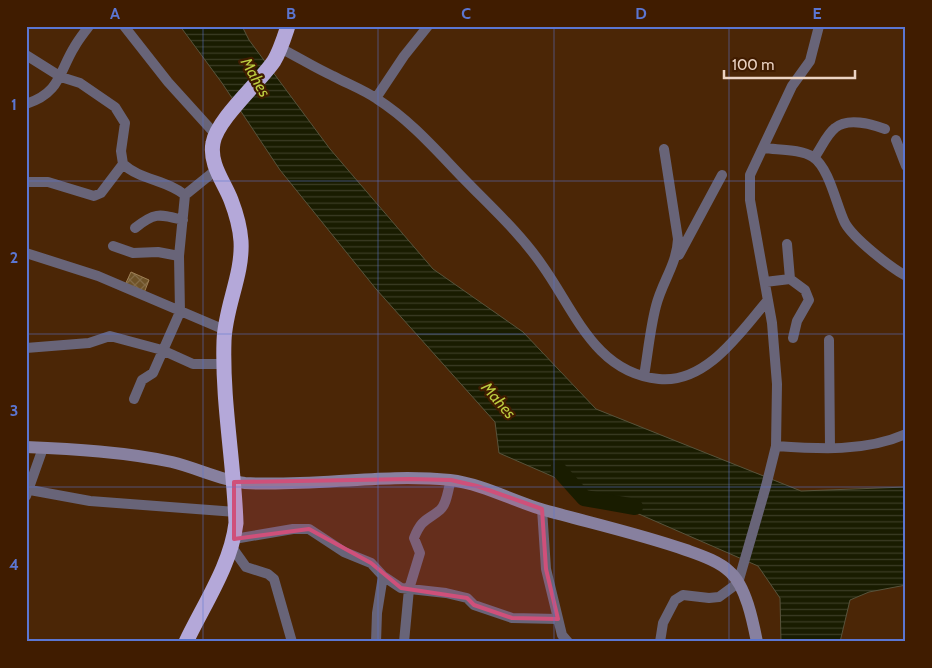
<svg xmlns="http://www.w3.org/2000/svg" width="932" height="668" viewBox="0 0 932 668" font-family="Cabin,sans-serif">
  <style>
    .water { fill: url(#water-rules); stroke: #58533b }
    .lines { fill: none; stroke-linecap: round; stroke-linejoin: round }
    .river { stroke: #191c00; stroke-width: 16 }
    .building { fill: url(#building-cross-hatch); stroke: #9f8055 }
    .street { stroke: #686478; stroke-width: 10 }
    .secondary { stroke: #87809f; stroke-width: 12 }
    .highway { stroke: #b4a8d9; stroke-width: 15 }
    .marked { fill: #cf507a; fill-opacity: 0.2; stroke: #cf507a; stroke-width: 4; stroke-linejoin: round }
    .grid { fill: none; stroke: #5b76d2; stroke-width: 1; stroke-opacity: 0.55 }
    .labels { text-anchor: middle; stroke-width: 4.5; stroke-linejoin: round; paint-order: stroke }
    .water-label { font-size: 16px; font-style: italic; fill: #bccd40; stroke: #401c00 }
    .neatline { fill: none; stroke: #5b76d2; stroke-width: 2 }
    .grid-label { font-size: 16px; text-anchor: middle; font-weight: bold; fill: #5b76d2 }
  </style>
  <defs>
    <pattern id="water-rules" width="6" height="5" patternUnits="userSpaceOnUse" patternTransform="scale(1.25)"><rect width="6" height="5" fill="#191c00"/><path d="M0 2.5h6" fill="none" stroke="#3b3c24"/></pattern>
    <pattern id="building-cross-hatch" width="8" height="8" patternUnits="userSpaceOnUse" patternTransform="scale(1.25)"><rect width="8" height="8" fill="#6e5227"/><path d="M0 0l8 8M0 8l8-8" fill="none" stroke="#836a45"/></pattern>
  </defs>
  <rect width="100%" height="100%" fill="#4b2606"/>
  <path class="water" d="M 180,26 L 242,26 L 249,40 L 330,149 L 433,269 L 523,332 L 596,409 L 801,491 L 906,487 L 906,585 L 869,592 L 850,600 L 840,642 L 781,642 L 780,598 L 758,566 L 499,453 L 495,422 L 376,289 L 280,170 L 222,83 Z"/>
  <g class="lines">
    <path class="river" d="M 558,469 L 584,498 L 635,507"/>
  </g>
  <path class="building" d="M 131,272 L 149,280 L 144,293 L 125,285 Z"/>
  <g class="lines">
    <path class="street" d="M 124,26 L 168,82 L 216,135
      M 280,48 C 298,57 315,68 333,76 C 348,84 364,90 377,99 C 410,120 436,150 463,178 C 491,207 520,233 542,265 C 575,311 595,373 659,379 C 707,384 741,331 768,300
      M 26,55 L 61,77 L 80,83 L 115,107 L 125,123 L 121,151 L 123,164 C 140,180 167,180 185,195 L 179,256 L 180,312 L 153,373 L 142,380 L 134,399
      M 376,98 L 404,56 L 428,26
      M 26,104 C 61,93 59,71 75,46 C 79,39 84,33 89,26
      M 896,140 L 906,166
      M 764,148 C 779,150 801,149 813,157 C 830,169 836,205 845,223 C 854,239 890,267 906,276
      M 814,158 C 821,149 826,135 835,128 C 848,117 871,124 885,129
      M 26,182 L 48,182 L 94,196 L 101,193 L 123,164
      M 185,195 L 216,170
      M 135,228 C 155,212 159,214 183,220
      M 787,244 L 790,279 L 805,290 L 809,300 L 797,321 L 793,338
      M 113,246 L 133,253 L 158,252 L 179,256
      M 26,253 L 98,276 L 225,330
      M 679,255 L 722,175
      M 765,282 L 790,279
      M 829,340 L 830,448
      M 26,348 L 89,343 L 110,336 L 162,350 L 193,364 L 224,364
      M 644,376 C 648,353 650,329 656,306 C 662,282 677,264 678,239 L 664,149
      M 776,446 C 819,449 865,452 906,434
      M 30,490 L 90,501 L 236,512
      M 26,496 L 43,448
      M 542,509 L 546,569 L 562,635 L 568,642
      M 234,539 L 293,529 L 309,529 L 344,552 L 371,563 L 383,576 L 401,588 L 446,593 L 467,598 L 474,605 L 512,618 L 558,619
      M 231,546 L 246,567 L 268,574 L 274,579 L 292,642
      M 376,642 L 377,613 L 383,576
      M 404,642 L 409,589 L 420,553 L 414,538 C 422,518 427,521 440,510 C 447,504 448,489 451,480
      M 660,642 L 663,623 L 675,600 L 683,595 L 709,598 L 719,597 L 738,583 L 766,486 L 776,446 L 777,384 L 772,323 L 750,200 L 750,175 L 792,86 L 810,61 L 819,26"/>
    <path class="secondary" d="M 26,447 C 74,449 125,452 172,462 C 197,468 220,480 245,483 C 313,487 382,473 450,480 C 483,484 513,501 544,510 C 591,523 640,534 686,550 C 700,555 719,561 730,572 C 746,586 753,622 757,642"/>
    <path class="highway" d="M 186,642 C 204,604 231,565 236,523 C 234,462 222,402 224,341 C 225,307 243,275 241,241 C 240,227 236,213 231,200 C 224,182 209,164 213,143 C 217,119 259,83 274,61 C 280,51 284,38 288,26"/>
  </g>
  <path class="marked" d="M 410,479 L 451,480 L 477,486 L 542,509 L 546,569 L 558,619 L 512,618 L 474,605 L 467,598 L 401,588 L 371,563 L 309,529 L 234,539 L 234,482 Z"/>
  <path class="grid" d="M 203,26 L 203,642M 378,26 L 378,642M 554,26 L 554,642M 729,26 L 729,642M 26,181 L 906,181M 26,334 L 906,334M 26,487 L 906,487"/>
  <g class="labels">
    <g class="water-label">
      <text transform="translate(256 77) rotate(60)" y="6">Mahes</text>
      <text transform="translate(499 400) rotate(49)" y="6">Mahes</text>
    </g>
  </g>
  <rect width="932" height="668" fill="none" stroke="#401c00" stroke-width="55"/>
  <path d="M724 70v8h131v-8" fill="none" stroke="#ecd4c4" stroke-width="2.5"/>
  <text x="732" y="70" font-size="15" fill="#ecd4c4" stroke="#401c00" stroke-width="4" paint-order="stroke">100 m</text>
  <rect x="28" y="28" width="876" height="612" class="neatline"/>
  <g class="grid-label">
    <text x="115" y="19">A</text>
    <text x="291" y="19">B</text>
    <text x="466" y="19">C</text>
    <text x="641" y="19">D</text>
    <text x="817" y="19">E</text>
    <text x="14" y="110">1</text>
    <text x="14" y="263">2</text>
    <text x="14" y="416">3</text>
    <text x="14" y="570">4</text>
  </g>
</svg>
